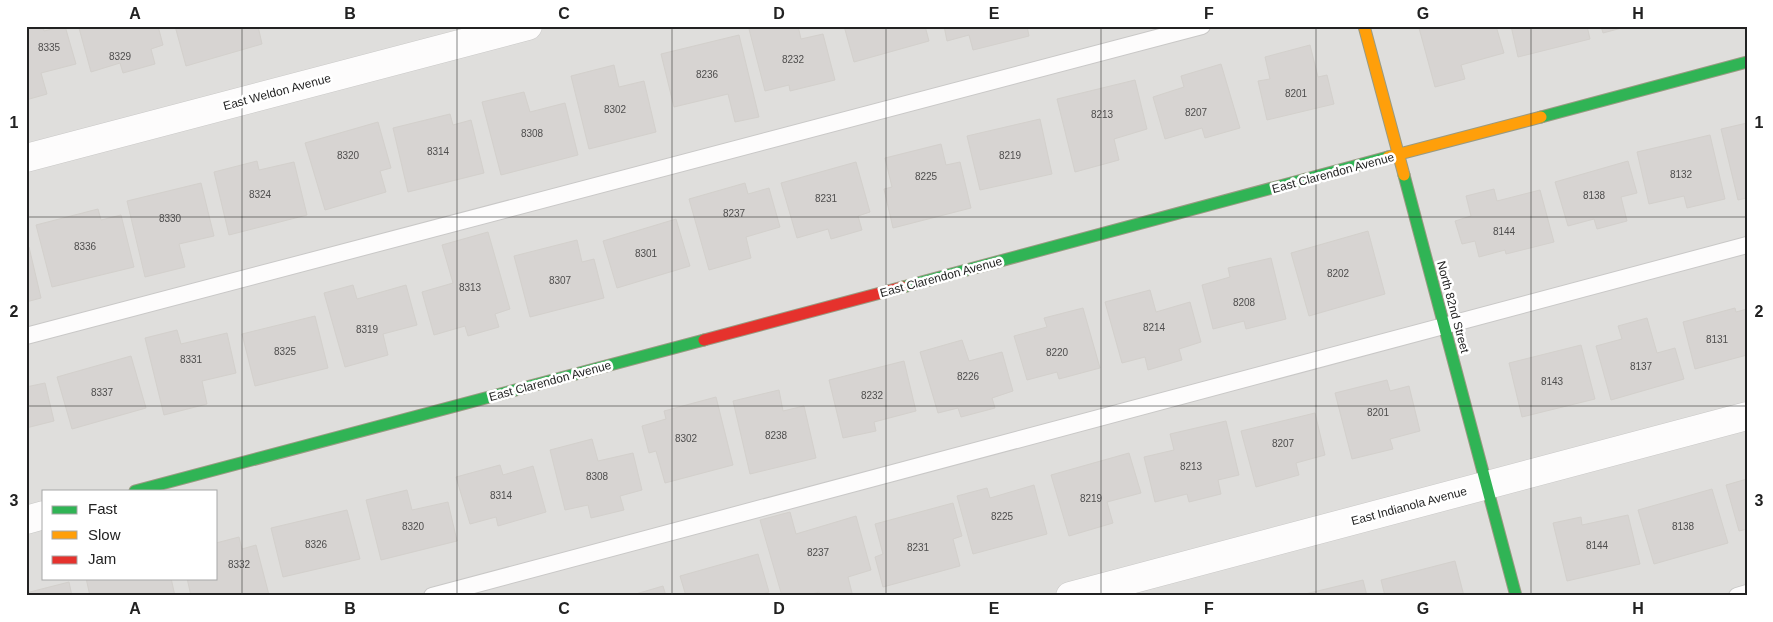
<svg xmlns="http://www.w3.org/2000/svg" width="1773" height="622" viewBox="0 0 1773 622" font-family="Arial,sans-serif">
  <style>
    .residential { fill: #dfdedc; fill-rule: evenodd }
    .building { fill: #d7d4d2; stroke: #d3d0cc }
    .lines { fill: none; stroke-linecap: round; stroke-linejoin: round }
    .lane-casing { stroke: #c9c8c7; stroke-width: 18 }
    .street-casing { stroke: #c9c8c7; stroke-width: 29 }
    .fast-casing { stroke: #999a82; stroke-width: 13 }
    .slow-casing { stroke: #999a82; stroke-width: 13 }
    .jam-casing { stroke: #999a82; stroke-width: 13 }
    .lane { stroke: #fdfcfc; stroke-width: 16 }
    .street { stroke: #fdfcfc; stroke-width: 28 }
    .fast { stroke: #30b455; stroke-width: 11 }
    .slow { stroke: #ff9f0a; stroke-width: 11 }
    .jam { stroke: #e5322d; stroke-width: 11 }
    .grid { fill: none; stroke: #222; stroke-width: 1; stroke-opacity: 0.55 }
    .labels { text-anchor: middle; stroke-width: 5; stroke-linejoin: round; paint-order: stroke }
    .number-label { font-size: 10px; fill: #4f4e4e }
    .street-label { font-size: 12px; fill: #222; stroke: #fff }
    .neatline { fill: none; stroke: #222; stroke-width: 2 }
    .grid-label { font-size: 16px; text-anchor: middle; font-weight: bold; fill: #222 }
  </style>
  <rect width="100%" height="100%" fill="#f0eeeb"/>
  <path class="residential" d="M 26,26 L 1747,26 L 1747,596 L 26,596 ZM 44,491 L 216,491 L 216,578 L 44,578 Z"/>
  <path class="building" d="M 26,26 L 43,26 L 44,31 L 65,26 L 76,64 L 41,73 L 47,94 L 26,100 Z
    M 85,26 L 158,26 L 163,45 L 151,49 L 155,64 L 123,73 L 120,63 L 91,72 L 79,28 Z
    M 175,26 L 258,26 L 262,44 L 186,66 Z
    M 760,26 L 798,26 L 801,39 L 823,34 L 835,80 L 790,91 L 789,85 L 765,91 L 749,29 Z
    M 844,26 L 925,26 L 929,41 L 854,62 Z
    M 944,26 L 1027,26 L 1029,36 L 973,50 L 969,35 L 947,41 Z
    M 1424,26 L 1496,26 L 1504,53 L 1461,65 L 1465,79 L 1435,87 L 1419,28 Z
    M 1511,26 L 1587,26 L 1590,39 L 1518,57 Z
    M 1601,26 L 1629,26 L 1603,33 Z
    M 739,35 L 759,117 L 735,122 L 728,94 L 674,107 L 661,54 Z
    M 1310,45 L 1318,77 L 1327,75 L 1334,104 L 1267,120 L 1258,81 L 1270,79 L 1265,57 Z
    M 1221,64 L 1240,128 L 1205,138 L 1202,128 L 1165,139 L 1153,97 L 1184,87 L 1181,76 Z
    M 614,65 L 619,87 L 644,81 L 656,132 L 589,149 L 571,76 Z
    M 1135,80 L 1147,129 L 1114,139 L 1119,160 L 1075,172 L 1057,99 Z
    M 524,92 L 530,112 L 565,103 L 578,155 L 501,175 L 482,102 Z
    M 450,114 L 453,125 L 471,120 L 484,173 L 408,192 L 393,128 Z
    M 1040,119 L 1052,174 L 980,190 L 967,136 Z
    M 378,122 L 391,168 L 380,171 L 386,192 L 325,210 L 305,143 Z
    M 1747,123 L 1747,198 L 1738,200 L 1721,129 Z
    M 1710,135 L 1725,199 L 1687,208 L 1684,196 L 1649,204 L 1637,152 Z
    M 941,144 L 946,165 L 960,162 L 971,208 L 893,228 L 884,189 L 892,187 L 885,158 Z
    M 257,161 L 259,170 L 294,162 L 307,215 L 229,235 L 214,172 Z
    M 1628,161 L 1637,193 L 1621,197 L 1627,221 L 1597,229 L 1594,219 L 1568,226 L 1555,182 Z
    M 856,162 L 870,212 L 858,216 L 862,230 L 831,239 L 828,229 L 797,238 L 781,183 Z
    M 201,183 L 214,236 L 179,244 L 185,267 L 145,277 L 127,201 Z
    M 745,183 L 748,194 L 769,188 L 780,227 L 746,237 L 751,258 L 709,270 L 689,199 Z
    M 1494,189 L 1497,201 L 1540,190 L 1554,242 L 1506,254 L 1505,250 L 1479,257 L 1475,241 L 1462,244 L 1455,221 L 1471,216 L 1466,196 Z
    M 98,209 L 101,220 L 121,215 L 134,267 L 52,287 L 36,225 Z
    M 676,219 L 690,266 L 617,288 L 603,241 Z
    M 1368,231 L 1385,294 L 1309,316 L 1291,253 Z
    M 488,232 L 510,309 L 495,314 L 499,327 L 468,336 L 465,326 L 434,335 L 422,292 L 453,283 L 442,245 Z
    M 577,240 L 582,262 L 594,259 L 604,298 L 530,317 L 514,256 Z
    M 29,247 L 41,298 L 26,302 L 26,248 Z
    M 1271,258 L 1286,319 L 1246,329 L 1244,321 L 1213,329 L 1202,285 L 1230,277 L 1228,268 Z
    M 353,285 L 357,299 L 406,285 L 417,325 L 383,334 L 388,355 L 345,367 L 324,293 Z
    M 1150,290 L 1156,312 L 1190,302 L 1201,342 L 1179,349 L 1182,360 L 1148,370 L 1145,357 L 1122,363 L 1105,302 Z
    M 1083,308 L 1100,368 L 1059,379 L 1057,372 L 1027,380 L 1014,336 L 1047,327 L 1044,318 Z
    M 1735,308 L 1736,312 L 1747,309 L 1747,355 L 1695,369 L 1683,322 Z
    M 315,316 L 328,368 L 255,386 L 242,334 Z
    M 1647,318 L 1657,353 L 1675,348 L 1684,379 L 1611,400 L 1596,346 L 1622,339 L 1618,326 Z
    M 177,330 L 181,344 L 227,333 L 236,373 L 202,381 L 207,404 L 164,415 L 145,338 Z
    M 962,340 L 969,361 L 1002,352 L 1013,391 L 992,398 L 995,408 L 961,417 L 958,408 L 938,413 L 920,352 Z
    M 1581,345 L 1595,399 L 1522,417 L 1509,363 Z
    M 131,356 L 146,408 L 72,429 L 57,377 Z
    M 904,361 L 916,411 L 874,422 L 876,431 L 843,438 L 829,380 Z
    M 1387,380 L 1390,391 L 1409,386 L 1420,431 L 1390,439 L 1393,449 L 1352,459 L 1335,393 Z
    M 45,383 L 54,421 L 26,428 L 26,387 Z
    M 779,390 L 783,411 L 804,406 L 816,458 L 750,474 L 733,401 Z
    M 716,397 L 733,465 L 665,483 L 656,451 L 649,453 L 642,426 L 666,419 L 664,411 Z
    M 1315,413 L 1325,455 L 1296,463 L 1299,475 L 1256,487 L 1241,431 Z
    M 1226,421 L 1239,475 L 1218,480 L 1221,494 L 1189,502 L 1187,494 L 1155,502 L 1144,457 L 1174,450 L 1170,434 Z
    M 592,439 L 598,461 L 633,453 L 642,490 L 620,496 L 624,510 L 591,518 L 588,505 L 565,510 L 550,450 Z
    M 1129,453 L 1141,493 L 1107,502 L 1113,523 L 1069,536 L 1051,475 Z
    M 500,465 L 503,475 L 533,466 L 546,512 L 498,526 L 496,517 L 470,524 L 456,477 Z
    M 1747,479 L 1747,529 L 1739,531 L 1726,485 Z
    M 1034,485 L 1047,534 L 973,554 L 957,496 L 987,488 L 990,498 Z
    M 1712,489 L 1728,543 L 1654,564 L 1638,510 Z
    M 407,490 L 412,510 L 448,502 L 457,541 L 381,560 L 366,500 Z
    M 953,503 L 962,536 L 953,539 L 960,566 L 883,587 L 875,557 L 883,554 L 875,524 Z
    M 347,510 L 360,559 L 283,577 L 271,528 Z
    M 790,512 L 796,534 L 856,516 L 871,570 L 848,577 L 852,593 L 842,596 L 820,596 L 819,592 L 806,596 L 782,596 L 760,520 Z
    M 1628,515 L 1640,564 L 1567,581 L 1553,523 L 1581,517 L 1582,525 Z
    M 239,537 L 242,549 L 256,545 L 269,595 L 191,596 L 187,578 L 216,578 L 216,543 Z
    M 758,554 L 769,592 L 756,596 L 686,596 L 680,576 Z
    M 1455,561 L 1464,596 L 1385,596 L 1381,580 Z
    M 86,578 L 171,578 L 175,596 L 90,596 Z
    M 1363,580 L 1367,596 L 1297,596 Z
    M 69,582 L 72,596 L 26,596 L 26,593 Z
    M 663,586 L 666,596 L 629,596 Z"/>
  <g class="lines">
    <g class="lane-casing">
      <path id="lane" d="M 26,336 L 1202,26
        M 432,596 L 1747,245
        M 1737,596 L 1747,593"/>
    </g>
    <g class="street-casing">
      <path id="street" d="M 26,158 L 528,26
        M 26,520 L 44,515
        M 1070,596 L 1747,416"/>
    </g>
    <g class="fast-casing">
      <path id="fast" d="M 1541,117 L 1747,62
        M 1404,175 L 1516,596
        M 903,287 L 1388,157
        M 135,491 L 704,340"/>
    </g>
    <g class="slow-casing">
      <path id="slow" d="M 1364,26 L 1404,175
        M 1388,157 L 1541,117"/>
    </g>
    <g class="jam-casing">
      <path id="jam" d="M 704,340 L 903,287"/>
    </g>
    <use href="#lane" class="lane"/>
    <use href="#street" class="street"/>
    <use href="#fast" class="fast"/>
    <use href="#slow" class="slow"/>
    <use href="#jam" class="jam"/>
  </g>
  <path class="grid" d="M 242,26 L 242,596M 457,26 L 457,596M 672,26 L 672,596M 886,26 L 886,596M 1101,26 L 1101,596M 1316,26 L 1316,596M 1531,26 L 1531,596M 26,217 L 1747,217M 26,406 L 1747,406"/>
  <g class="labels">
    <g class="number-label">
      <text x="49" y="51">8335</text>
      <text x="120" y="60">8329</text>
      <text x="793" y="63">8232</text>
      <text x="707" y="78">8236</text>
      <text x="1296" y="97">8201</text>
      <text x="615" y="113">8302</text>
      <text x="1196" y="116">8207</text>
      <text x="1102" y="118">8213</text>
      <text x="532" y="137">8308</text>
      <text x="438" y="155">8314</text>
      <text x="348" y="159">8320</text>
      <text x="1010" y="159">8219</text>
      <text x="1681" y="178">8132</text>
      <text x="926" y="180">8225</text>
      <text x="260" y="198">8324</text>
      <text x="1594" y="199">8138</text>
      <text x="826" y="202">8231</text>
      <text x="734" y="217">8237</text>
      <text x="170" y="222">8330</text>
      <text x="1504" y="235">8144</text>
      <text x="85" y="250">8336</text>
      <text x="646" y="257">8301</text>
      <text x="1338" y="277">8202</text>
      <text x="560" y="284">8307</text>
      <text x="470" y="291">8313</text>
      <text x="1244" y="306">8208</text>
      <text x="1154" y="331">8214</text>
      <text x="367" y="333">8319</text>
      <text x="1717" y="343">8131</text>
      <text x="285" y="355">8325</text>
      <text x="1057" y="356">8220</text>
      <text x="191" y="363">8331</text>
      <text x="1641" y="370">8137</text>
      <text x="968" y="380">8226</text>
      <text x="1552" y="385">8143</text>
      <text x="102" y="396">8337</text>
      <text x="872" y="399">8232</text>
      <text x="1378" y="416">8201</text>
      <text x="776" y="439">8238</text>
      <text x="686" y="442">8302</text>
      <text x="1283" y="447">8207</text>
      <text x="1191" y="470">8213</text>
      <text x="597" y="480">8308</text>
      <text x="501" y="499">8314</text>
      <text x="1091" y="502">8219</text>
      <text x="1002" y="520">8225</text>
      <text x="413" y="530">8320</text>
      <text x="1683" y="530">8138</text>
      <text x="316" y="548">8326</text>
      <text x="1597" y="549">8144</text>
      <text x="918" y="551">8231</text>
      <text x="818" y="556">8237</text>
      <text x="239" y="568">8332</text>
    </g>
    <g class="street-label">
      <text transform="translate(277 92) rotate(-15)" y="4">East Weldon Avenue</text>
      <text transform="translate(1333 173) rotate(-15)" y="4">East Clarendon Avenue</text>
      <text transform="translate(941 277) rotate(-15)" y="4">East Clarendon Avenue</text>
      <text transform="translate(1453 307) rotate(75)" y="4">North 82nd Street</text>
      <text transform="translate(550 381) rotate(-15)" y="4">East Clarendon Avenue</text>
      <text transform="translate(1409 506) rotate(-15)" y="4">East Indianola Avenue</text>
    </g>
  </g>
  <rect width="1773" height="622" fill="none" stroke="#ffffff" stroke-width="55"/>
  <rect x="42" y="490" width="175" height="90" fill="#ffffff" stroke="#a7a7a7"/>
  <rect x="52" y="506" width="25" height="8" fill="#30b455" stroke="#a7a7a7"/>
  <text x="88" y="514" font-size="15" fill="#222222">Fast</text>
  <rect x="52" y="531" width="25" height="8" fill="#ff9f0a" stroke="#a7a7a7"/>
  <text x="88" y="540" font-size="15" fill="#222222">Slow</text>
  <rect x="52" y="556" width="25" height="8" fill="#e5322d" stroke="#a7a7a7"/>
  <text x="88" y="564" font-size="15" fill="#222222">Jam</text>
  <rect x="28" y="28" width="1718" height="566" class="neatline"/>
  <g class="grid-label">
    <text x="135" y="19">A</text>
    <text x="350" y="19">B</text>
    <text x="564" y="19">C</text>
    <text x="779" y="19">D</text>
    <text x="994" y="19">E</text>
    <text x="1209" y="19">F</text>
    <text x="1423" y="19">G</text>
    <text x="1638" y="19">H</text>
    <text x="14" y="128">1</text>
    <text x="1759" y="128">1</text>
    <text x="14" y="317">2</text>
    <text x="1759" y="317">2</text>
    <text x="14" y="506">3</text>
    <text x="1759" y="506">3</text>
    <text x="135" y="614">A</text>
    <text x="350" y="614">B</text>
    <text x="564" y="614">C</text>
    <text x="779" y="614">D</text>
    <text x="994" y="614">E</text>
    <text x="1209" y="614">F</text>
    <text x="1423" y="614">G</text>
    <text x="1638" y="614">H</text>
  </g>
</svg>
